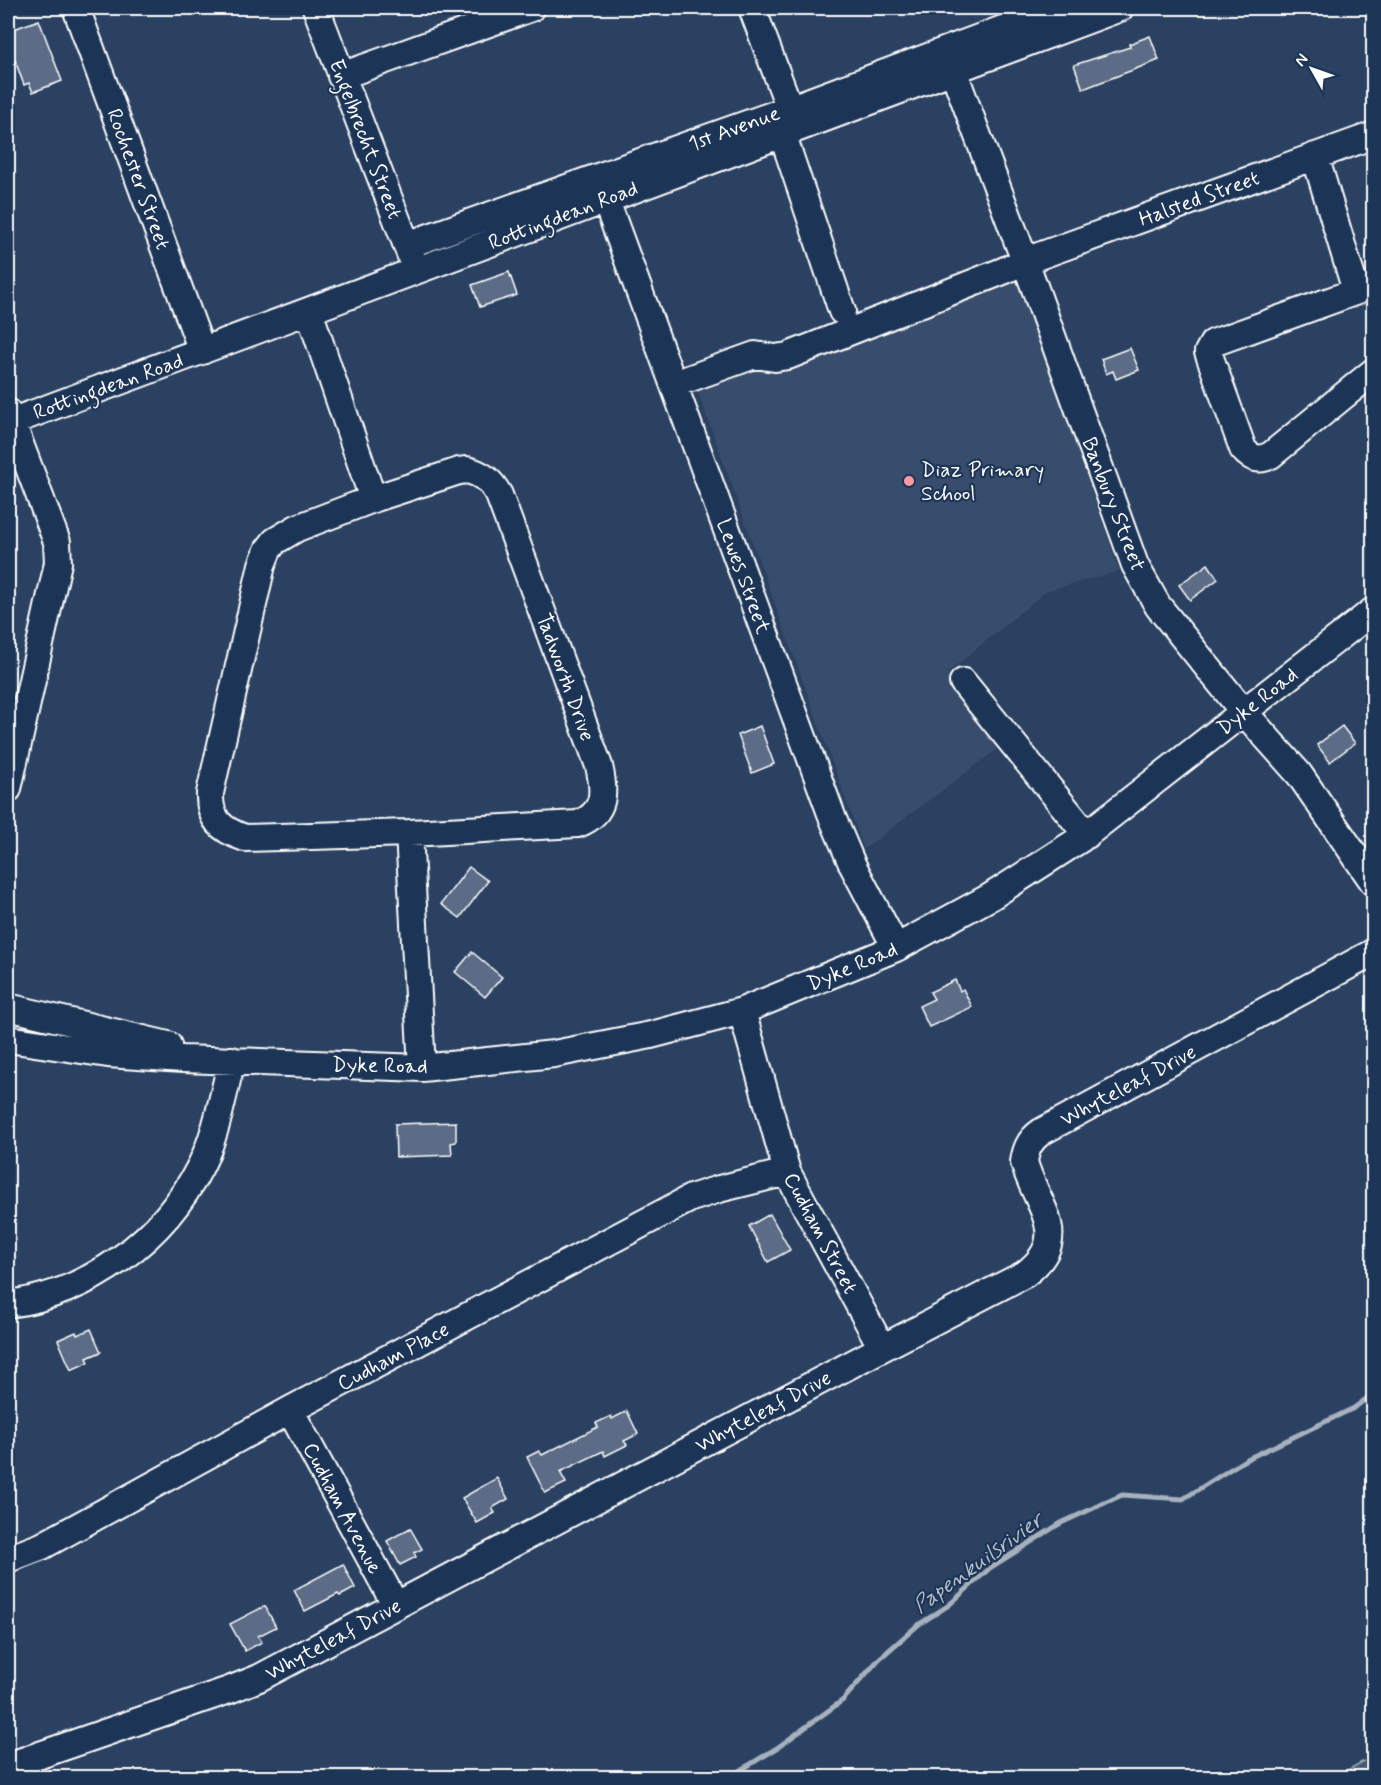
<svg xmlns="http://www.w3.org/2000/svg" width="1381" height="1785" viewBox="0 0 1381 1785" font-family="Mynerve,sans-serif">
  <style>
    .built { fill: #394e6c }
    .green { fill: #465975; stroke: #a2acba; stroke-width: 1.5 }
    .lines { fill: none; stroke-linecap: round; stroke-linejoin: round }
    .stream { stroke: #a7b1be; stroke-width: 5 }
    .building { fill: #5b6c86; stroke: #fff; stroke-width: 1.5 }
    .minor-casing { stroke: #fff; stroke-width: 30 }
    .minor { stroke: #1d3557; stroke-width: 26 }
    .poi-dot { fill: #ff9aa2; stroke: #1d3557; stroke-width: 2 }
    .labels { text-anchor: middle; stroke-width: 4.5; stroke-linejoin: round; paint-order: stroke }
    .street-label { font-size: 21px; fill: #fff; stroke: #1d3557 }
    .poi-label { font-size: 21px; fill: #fff; stroke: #1d3557; text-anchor: start }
    .water-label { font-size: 22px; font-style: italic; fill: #b6bec8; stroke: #1d3557 }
  </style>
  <rect width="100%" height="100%" fill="#2a4161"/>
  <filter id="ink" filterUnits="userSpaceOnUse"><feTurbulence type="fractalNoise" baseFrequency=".0167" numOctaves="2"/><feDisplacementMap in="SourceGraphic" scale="12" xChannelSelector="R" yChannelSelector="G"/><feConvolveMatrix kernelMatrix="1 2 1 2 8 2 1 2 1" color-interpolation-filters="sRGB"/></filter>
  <g filter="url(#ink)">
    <path class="built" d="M 1017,275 L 1119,571 L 1046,591 L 947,673 L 1003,745 L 864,849 L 698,392 Z"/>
    <path class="green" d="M 1373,1756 L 1373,1777 L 1335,1777 Z"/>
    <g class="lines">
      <path class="stream" d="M 728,1778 L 777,1748 L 843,1700 L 879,1659 L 918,1625 L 949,1605 L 990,1568 L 1061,1523 L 1122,1495 L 1183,1499 L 1245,1460 L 1354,1408 L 1374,1393"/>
    </g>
    <path class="building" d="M 39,20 L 62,81 L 33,92 L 29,83 L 24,85 L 8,41 L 8,31 Z
      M 1150,36 L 1159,60 L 1083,89 L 1074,65 L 1130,47 L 1129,44 Z
      M 509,272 L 517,295 L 480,307 L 472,285 Z
      M 1130,348 L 1139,370 L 1116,379 L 1113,371 L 1106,374 L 1101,359 Z
      M 1208,564 L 1218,579 L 1190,600 L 1179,585 Z
      M 760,726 L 774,764 L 752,773 L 738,735 Z
      M 1342,726 L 1355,743 L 1330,762 L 1317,745 Z
      M 469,867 L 488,881 L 460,918 L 441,904 Z
      M 472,952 L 502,977 L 485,997 L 455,972 Z
      M 955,980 L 960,991 L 963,989 L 972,1007 L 929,1027 L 919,1006 L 934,999 L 930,992 Z
      M 456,1122 L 456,1142 L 451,1143 L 452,1155 L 396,1157 L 395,1124 Z
      M 770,1214 L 790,1250 L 768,1262 L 749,1226 Z
      M 91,1329 L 101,1352 L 87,1358 L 89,1362 L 71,1370 L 58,1340 L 76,1332 L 77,1335 Z
      M 627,1411 L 638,1434 L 624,1441 L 627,1445 L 605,1456 L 603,1451 L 560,1472 L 566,1483 L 545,1493 L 527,1457 L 539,1451 L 542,1455 L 598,1427 L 596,1423 L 611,1416 L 612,1419 Z
      M 497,1478 L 508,1499 L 492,1508 L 495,1513 L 477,1523 L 462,1498 Z
      M 410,1528 L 422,1549 L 414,1553 L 416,1557 L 400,1565 L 387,1541 Z
      M 343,1564 L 355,1588 L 340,1596 L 338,1594 L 305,1611 L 294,1590 Z
      M 265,1606 L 276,1627 L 258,1636 L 262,1642 L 245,1651 L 230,1624 Z"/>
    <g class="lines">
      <g class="minor-casing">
        <path id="minor" d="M 76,8 L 202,351
          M 316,8 L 412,259
          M 752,8 L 796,125
          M 953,70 L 1025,261 L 1135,565 L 1158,606 L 1243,711 L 1299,774 L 1374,883
          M 341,76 L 531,8
          M 782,133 L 842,311
          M 1315,156 L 1356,291
          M 605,198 L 833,819 L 852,864 L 896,948
          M 407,245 L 789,109 L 1059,8
          M 1374,285 L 1213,343 L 1208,352 L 1243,449 C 1251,459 1260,461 1271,455 L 1374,371
          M 309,311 L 373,499
          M 674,384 L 755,355 L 775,358 L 788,356 L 1003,271 L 1025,261 L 1374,135
          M 8,412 L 57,542 L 58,563 L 8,789
          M 8,423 L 1120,8
          M 467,470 C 483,474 491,481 499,495 L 599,766 C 605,792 606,813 578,824 L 409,833 L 245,838 C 221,830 209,819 210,793 L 262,565 L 268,550 L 275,541 L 297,528 L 373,499 L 459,471 Z
          M 963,682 L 1087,835
          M 409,833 L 422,1068
          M 8,1007 L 168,1045
          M 742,1011 L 787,1172 L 882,1348
          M 8,1039 L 108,1054 L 183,1059 L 422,1068 L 554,1054 L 651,1035 L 742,1011 L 896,948 L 990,897 L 1082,838 L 1374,610
          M 8,1304 C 89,1294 164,1239 201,1165 C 217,1133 223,1094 232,1060
          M 290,1410 L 396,1606
          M 8,1559 L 42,1546 L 290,1410 L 691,1198 L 719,1189 L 787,1172
          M 8,1766 L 229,1690 L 259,1678 L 882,1348 L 1025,1274 C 1074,1237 1036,1206 1024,1162 C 1026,1148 1030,1140 1041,1132 L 1374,952"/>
      </g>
      <use href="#minor" class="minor"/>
    </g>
  </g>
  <circle class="poi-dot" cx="909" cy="481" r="6"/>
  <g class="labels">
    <g class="street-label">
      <text transform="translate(734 128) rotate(-20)" y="7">1st Avenue</text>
      <text transform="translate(366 139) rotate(69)" y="7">Engelbrecht Street</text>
      <text transform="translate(139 179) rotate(70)" y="7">Rochester Street</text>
      <text transform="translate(1199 198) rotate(-20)" y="7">Halsted Street</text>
      <text transform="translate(563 215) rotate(-21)" y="7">Rottingdean Road</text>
      <text transform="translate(108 386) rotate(-20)" y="7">Rottingdean Road</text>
      <text transform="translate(1114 504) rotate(69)" y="7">Banbury Street</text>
      <text transform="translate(744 576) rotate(70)" y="7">Lewes Street</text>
      <text transform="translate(566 677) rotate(70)" y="7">Tadworth Drive</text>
      <text transform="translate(1257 701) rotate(-38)" y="7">Dyke Road</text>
      <text transform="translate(852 966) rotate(-23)" y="7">Dyke Road</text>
      <text transform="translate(380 1065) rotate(1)" y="7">Dyke Road</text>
      <text transform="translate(1128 1085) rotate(-28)" y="7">Whyteleaf Drive</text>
      <text transform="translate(821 1233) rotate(62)" y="7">Cudham Street</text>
      <text transform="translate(393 1356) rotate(-28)" y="7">Cudham Place</text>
      <text transform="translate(763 1411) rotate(-28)" y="7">Whyteleaf Drive</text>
      <text transform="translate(343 1508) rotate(62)" y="7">Cudham Avenue</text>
      <text transform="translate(333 1639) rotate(-28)" y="7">Whyteleaf Drive</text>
    </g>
    <g class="poi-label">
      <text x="921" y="476">Diaz Primary<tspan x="921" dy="24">School</tspan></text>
    </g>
    <g class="water-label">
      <text transform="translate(977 1562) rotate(-36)" y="8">Papenkuilsrivier</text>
    </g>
  </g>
  <rect width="1381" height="1785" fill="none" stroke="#1d3557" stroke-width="30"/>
  <rect x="15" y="15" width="1351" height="1755" fill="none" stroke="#fff" stroke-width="2" filter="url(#ink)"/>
  <g transform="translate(1312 69) rotate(310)" stroke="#1d3557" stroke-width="4.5" paint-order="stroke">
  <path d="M0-4.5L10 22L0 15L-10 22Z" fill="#ffffff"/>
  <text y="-9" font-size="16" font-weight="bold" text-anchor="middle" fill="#ffffff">N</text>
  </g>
</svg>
